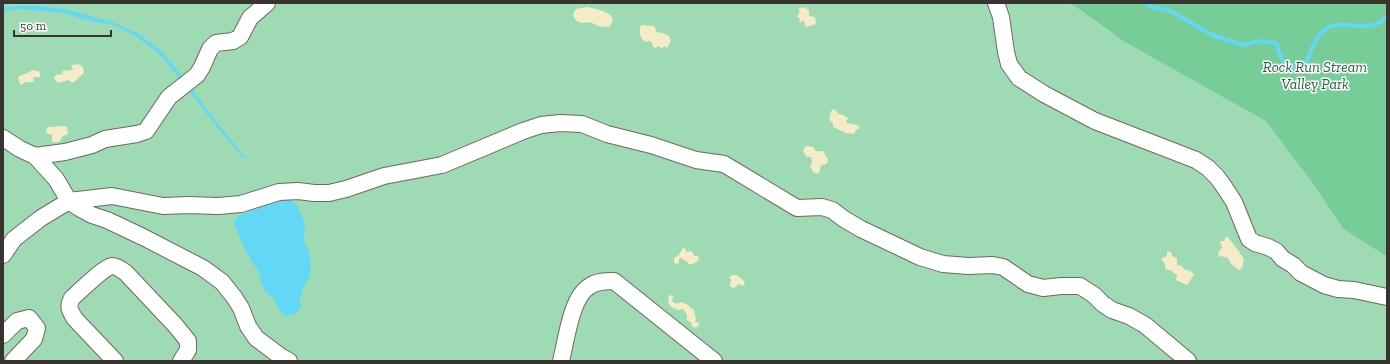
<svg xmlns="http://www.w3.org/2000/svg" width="1390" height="364" viewBox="0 0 1390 364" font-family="'Zilla Slab',serif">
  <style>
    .green { fill: #9edab3 }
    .forest { fill: #77cd98 }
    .sand { fill: #f5ebc6 }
    .water { fill: #63d8f6 }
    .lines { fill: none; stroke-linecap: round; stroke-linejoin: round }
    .stream { stroke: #63d8f6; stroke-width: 4 }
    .minor-casing { stroke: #71675b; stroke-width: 18 }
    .minor { stroke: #fff; stroke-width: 16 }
    .labels { text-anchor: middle; stroke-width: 3; stroke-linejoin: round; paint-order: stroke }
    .park-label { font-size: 15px; font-style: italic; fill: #24613f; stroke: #fff }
  </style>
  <rect width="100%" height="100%" fill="#fef3e5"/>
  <path class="green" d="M 3,3 L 1070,3 L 1118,37 L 1387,3 L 1281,140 L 1313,184 L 1343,229 L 1387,257 L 1387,361 L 3,361 Z"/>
  <path class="forest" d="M 1070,3 L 1387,3 L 1387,257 L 1343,229 L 1313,184 L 1266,121 L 1125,42 Z"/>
  <path class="sand" d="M 587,7 C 596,9 622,13 609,27 L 598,26 L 590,22 L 583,23 L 578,22 L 574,18 L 573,14 L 576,9 Z
    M 803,7 L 809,10 L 809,16 L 815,17 L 816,23 L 814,25 L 805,27 L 805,22 L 802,21 L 800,23 L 799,21 L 800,18 L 797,17 L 800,11 L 798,9 Z
    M 642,25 L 654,26 L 657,32 C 664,33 670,34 671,41 L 667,48 L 664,46 L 662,49 L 659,46 L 655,48 L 653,46 L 651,41 L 645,42 L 643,40 L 640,35 L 640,27 Z
    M 78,64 C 83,66 84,68 84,73 L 74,82 L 72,83 L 69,80 L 58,83 L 54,78 C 56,73 58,75 63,74 L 62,71 L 72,70 L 73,69 L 71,66 L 72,65 Z
    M 33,70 L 39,71 L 40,74 L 40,77 L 34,77 L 33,79 L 34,81 C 30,84 25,80 22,85 L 20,84 L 18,78 L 19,76 L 25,74 Z
    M 833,109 L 836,110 L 838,114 L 843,115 L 848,118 L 846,122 L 847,123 L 857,125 L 860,127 L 858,129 L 857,129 L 854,134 L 846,133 L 833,127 L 833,123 L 830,121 C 829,116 830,112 833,109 Z
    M 64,126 L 67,127 L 68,134 L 63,136 L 59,142 L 52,142 L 52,135 L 46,133 L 47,128 L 49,127 Z
    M 807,146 L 813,147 L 816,151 L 823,151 L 827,158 L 828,162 L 824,165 L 822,164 L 820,168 L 820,171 L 817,174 L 813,172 L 810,166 L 812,162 L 811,157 L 807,157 L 803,152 L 804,148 Z
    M 1226,237 L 1228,237 C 1233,245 1240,251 1244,260 L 1242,268 L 1239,270 L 1231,264 L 1228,258 L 1222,256 L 1221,257 L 1218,256 L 1219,251 L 1222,248 L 1220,241 L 1224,241 Z
    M 683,248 L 685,248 L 686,252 L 692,251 L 694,256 L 698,256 L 699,259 C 696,263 693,265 688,264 L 688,262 L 681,258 L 679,259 L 679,263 L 675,264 L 674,261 L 674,258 L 679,255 Z
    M 1167,251 L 1171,252 L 1172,256 L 1177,258 L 1177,265 L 1182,266 L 1184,269 L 1192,272 L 1194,275 L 1187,285 L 1176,280 L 1177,275 L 1170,270 L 1167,270 L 1165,268 L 1165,264 L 1161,259 L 1167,256 Z
    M 733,275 L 737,275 L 745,282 L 743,286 L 738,284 L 736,287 L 733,288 L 730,286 L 731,280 L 729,277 Z
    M 671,295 L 673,296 L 672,301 C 675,304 678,304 682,302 L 690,306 L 691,309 L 693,308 L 696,318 L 695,322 L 700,323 L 697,327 L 695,328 L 691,325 L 692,323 L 687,320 L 687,315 L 683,309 L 678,310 L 671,307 L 668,302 L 669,296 Z"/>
  <path class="water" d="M 19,6 L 41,6 L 65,9 L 115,23 L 137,33 L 159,49 L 171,62 L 219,125 L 245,157 L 243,158 L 217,127 L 169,65 L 156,51 L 135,36 L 114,25 L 86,20 L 64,13 L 20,9 L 3,11 L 3,7 Z
    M 288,199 L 294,202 L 298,207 L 305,223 L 304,241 L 308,249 L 311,265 L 309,278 L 303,288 L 300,299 L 301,308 L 294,314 L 286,316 C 276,310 279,305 273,298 C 272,297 269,296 268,294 C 264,290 261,283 259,277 L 261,273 C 251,265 238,235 234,223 C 235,221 236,219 237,217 C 242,213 280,200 288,199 Z"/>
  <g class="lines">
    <path class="stream" d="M 1145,3 L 1152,7 L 1171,11 L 1212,35 L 1242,45 L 1261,41 L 1276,43 L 1282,59 L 1295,68 L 1305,66 C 1309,54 1314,40 1323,31 C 1337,18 1357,30 1374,25 C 1378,24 1383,20 1387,17"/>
    <g class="minor-casing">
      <path id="minor" d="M 996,3 L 1001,17 L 1006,52 L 1009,64 L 1019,78 L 1044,94 L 1095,121 L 1196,160 L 1208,168 L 1217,177 L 1225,188 L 1234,202 L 1249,239 L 1255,243 L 1268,247 L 1276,251 L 1283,259 L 1293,265 L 1301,273 L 1324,285 L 1338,289 L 1354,290 L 1387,297
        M 3,138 L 20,149 L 35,156 L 56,179 L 69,201 L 79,208 L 92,215 L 107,220 L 143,237 L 203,268 L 222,282 L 234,297 L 241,308 L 248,326 L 256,338 L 280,356 L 289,361
        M 35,156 L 65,152 L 92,145 L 105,139 L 137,134 L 146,131 L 169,97 L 197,75 L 202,67 L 210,49 L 216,43 L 233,41 L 240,37 L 250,18 L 267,3
        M 3,255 L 14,239 L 41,218 L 69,201 L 112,196 L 163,206 L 189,205 L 218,206 L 241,204 L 279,192 L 298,191 L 314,193 L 329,193 L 346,189 L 384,176 L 442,165 L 523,131 L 541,125 L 560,123 L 582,124 L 607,134 L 651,145 L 696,160 L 724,164 L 797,208 L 822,207 L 832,210 L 844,219 L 861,229 L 920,257 L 943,264 L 968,266 L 993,265 L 1003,267 L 1028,284 L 1043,288 L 1061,286 L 1080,286 L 1094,295 L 1103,304 L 1112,310 L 1129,316 L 1145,325 L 1188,361
        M 3,335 L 17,321 L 29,318 L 37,328 L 34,339 L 13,361
        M 115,361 L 75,319 C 70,311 67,307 72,298 C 79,292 104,267 112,266 C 117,266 122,270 126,273 L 175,325 L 188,341 L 188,350 L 181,361
        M 561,361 C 566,342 571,296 590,286 C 597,281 606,281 614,281 L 714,361"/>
    </g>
    <use href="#minor" class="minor"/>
  </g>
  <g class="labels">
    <g class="park-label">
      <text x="1315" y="72">Rock Run Stream<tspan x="1315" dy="17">Valley Park</tspan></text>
    </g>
  </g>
  <rect width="1390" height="364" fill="none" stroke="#39342f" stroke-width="8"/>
  <path d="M14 30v6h97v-6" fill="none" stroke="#39342f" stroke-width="2"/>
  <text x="20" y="30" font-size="12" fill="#39342f" stroke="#ffffff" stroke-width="3" paint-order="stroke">50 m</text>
</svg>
